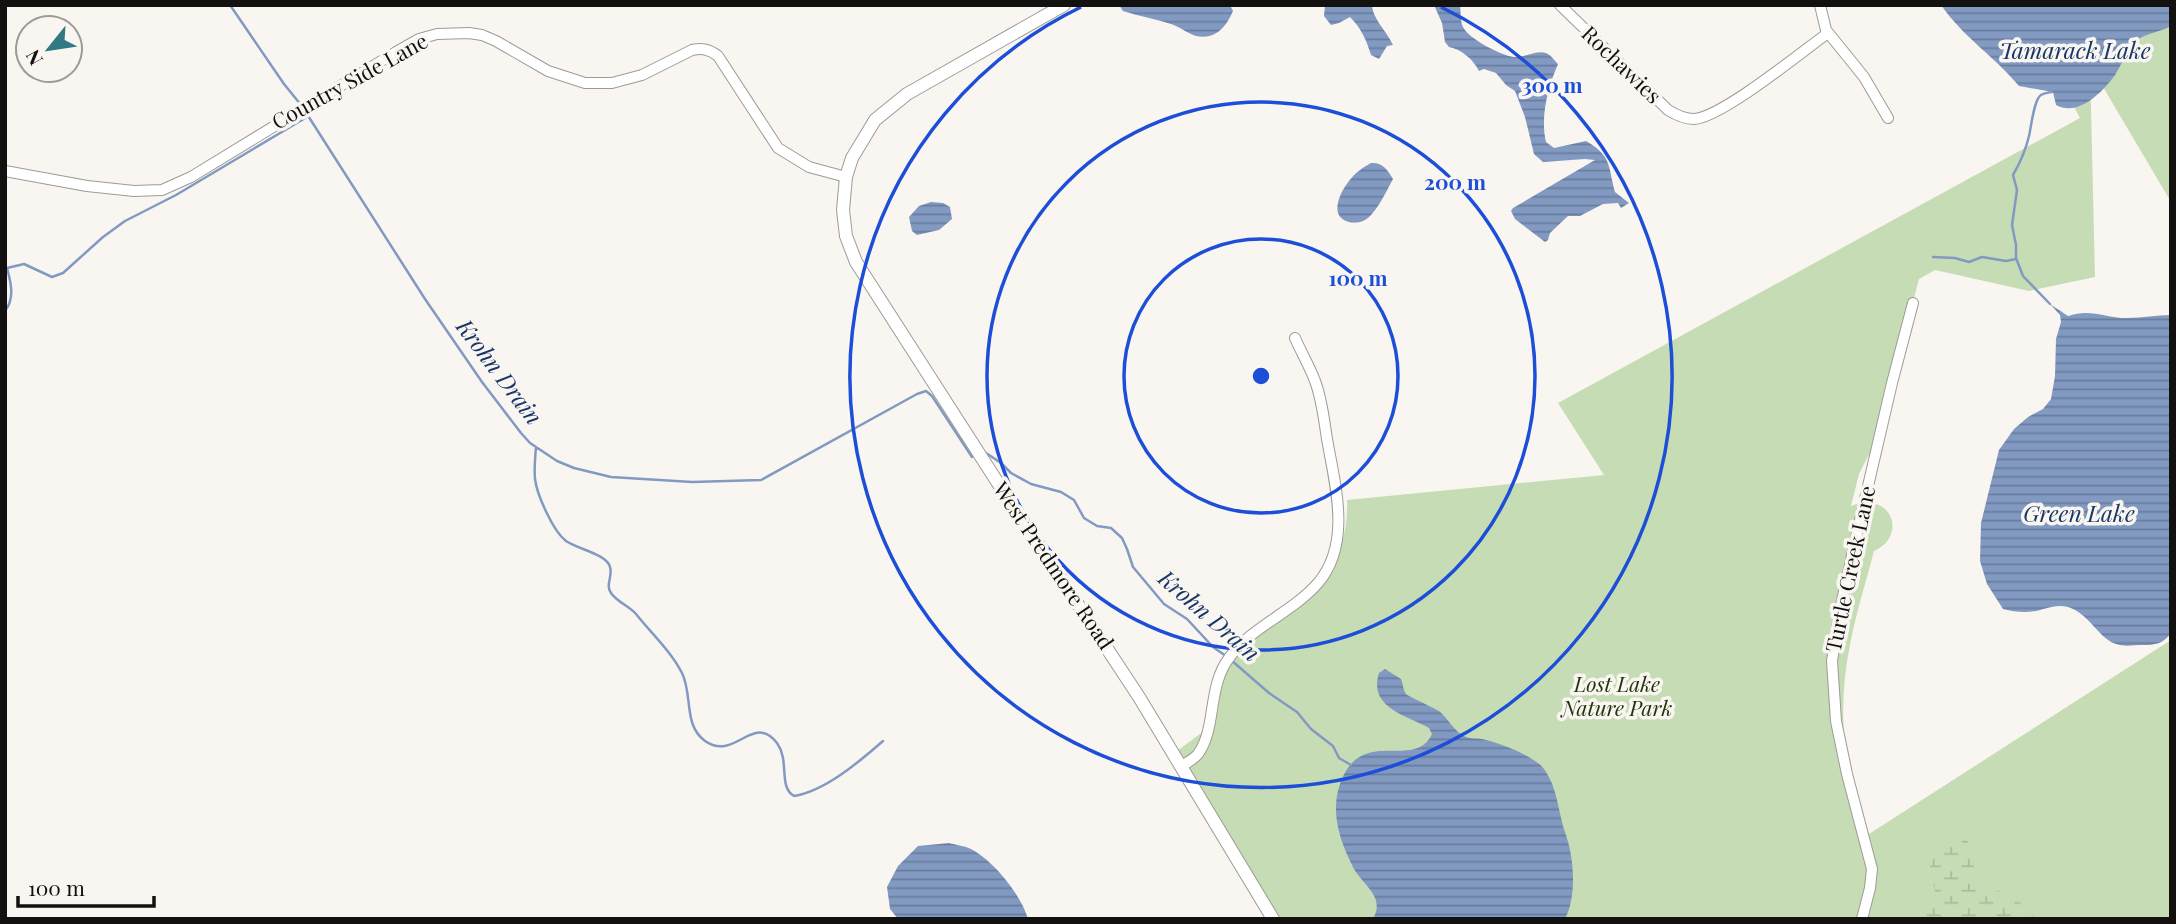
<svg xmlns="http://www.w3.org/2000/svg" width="2176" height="924" viewBox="0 0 2176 924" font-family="'Playfair Display',serif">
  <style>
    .green { fill: #c6dcb5 }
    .wetland { fill: url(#wetland-marsh) }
    .water { fill: url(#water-rules) }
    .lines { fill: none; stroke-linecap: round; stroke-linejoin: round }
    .stream { stroke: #829ac2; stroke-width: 2.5 }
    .minor-casing { stroke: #9d9b97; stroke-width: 12 }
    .tertiary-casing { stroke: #9d9b97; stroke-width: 14 }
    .minor { stroke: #fff; stroke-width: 10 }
    .tertiary { stroke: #fff; stroke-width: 12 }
    .ring { fill: none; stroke: #1d4ed8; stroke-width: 3.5 }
    .labels { text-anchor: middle; stroke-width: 7; stroke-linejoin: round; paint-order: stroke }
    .street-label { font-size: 21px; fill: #12110f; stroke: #f9f6f2 }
    .park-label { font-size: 21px; font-style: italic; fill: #1f3506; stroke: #f9f6f2 }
    .water-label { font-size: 23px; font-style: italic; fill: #183567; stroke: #f9f6f2 }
    .centre { fill: #1d4ed8; stroke: #f9f6f2; stroke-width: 3.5 }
    .ring-label { font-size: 21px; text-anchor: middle; font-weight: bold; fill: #1d4ed8; stroke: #f9f6f2; stroke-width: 7; stroke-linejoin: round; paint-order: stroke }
  </style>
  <defs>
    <pattern id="wetland-marsh" width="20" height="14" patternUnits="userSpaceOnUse" patternTransform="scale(1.75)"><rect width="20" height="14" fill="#c6dcb5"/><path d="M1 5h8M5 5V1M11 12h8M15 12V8" fill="none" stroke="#a9bc9a"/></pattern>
    <pattern id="water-rules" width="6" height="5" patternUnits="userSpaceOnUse" patternTransform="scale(1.75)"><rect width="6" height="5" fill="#829ac2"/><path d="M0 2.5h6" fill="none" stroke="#697c9c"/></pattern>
  </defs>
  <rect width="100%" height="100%" fill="#f9f6f2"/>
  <path class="green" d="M 2171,5 L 2171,202 L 2090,65 L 2095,277 L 2029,291 L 1935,270 L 1919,279 L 1878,437 L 1859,474 L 1851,506 C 1892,490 1908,536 1874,551 C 1866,582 1856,613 1850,645 C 1837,708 1842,776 1869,834 L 2171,640 L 2171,919 L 1278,919 L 1177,751 L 1204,731 L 1218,690 L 1235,652 L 1329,572 C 1342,549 1348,527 1347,500 L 1604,475 L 1558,403 L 2080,118 L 2033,32 Z"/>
  <path class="wetland" d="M 1966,837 C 1973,853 1973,870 1980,886 L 2013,895 L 2036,919 L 1917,919 L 1936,897 L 1929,860 L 1943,847 Z"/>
  <path class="water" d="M 1119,5 L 1230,5 L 1233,11 C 1226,27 1216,40 1196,36 C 1187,33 1180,27 1171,24 C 1155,19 1139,16 1123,11 Z
    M 1325,5 L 1372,5 C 1373,20 1387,31 1393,45 L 1387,46 L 1379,59 L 1371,55 C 1366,39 1361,28 1350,17 L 1339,23 L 1331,25 L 1324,16 Z
    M 1434,5 L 1460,5 C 1461,12 1460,21 1463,27 C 1469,39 1500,55 1514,57 C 1524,58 1536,50 1546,53 C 1551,55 1554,60 1558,64 C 1548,87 1540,117 1546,142 L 1554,148 L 1586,141 C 1612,156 1608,166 1615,192 L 1629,203 L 1621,208 L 1618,203 L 1603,204 L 1580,216 L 1568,216 L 1550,233 L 1548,240 L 1545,242 L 1515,219 L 1511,211 L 1513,208 L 1595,160 L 1585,159 L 1543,162 L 1534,154 L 1525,117 L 1515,91 L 1506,85 L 1496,73 L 1484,69 L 1479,71 C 1474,60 1461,49 1449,47 L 1445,42 L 1442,23 Z
    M 1941,5 L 2171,5 L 2171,26 C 2159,33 2146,32 2135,42 C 2126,51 2122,64 2115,75 C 2102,93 2078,117 2056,105 L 2053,92 L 2019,86 C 1995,57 1963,37 1941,5 Z
    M 1371,163 C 1382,162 1388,170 1393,179 C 1387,190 1376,214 1365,220 C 1360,223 1353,223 1349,222 C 1328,217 1340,192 1349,181 C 1355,173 1362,168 1371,163 Z
    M 931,202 L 943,203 L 950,207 L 952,219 L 939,230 L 917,235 L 912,231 L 909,217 L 919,206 Z
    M 2050,304 L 2068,316 C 2090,308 2105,318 2127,318 C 2142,318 2156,315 2171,315 L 2171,633 C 2163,644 2155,645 2143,645 C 2134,645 2124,647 2116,644 C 2098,638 2090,614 2068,607 C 2057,604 2048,608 2036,611 C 2025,613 2014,612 2003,609 L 1987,584 L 1980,561 L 1981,523 L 1999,450 L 2014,429 L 2028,417 L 2043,409 L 2051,399 L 2055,376 L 2056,339 L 2061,322 L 2060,315 Z
    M 1385,669 L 1401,679 C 1403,683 1403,690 1406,694 C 1408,696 1432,707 1439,711 C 1449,719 1454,732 1466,737 C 1471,739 1476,738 1482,739 C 1497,742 1535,756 1544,769 C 1558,788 1558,813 1566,835 C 1574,859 1577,896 1565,919 L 1373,919 C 1386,896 1362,885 1353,867 C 1340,841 1330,813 1340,784 C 1361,724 1414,772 1432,734 L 1429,728 C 1405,715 1368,707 1379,673 Z
    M 949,843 C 956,845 965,846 971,849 C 994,861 1021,895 1028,919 L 898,919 L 890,909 L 887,887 L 898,866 L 918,846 Z"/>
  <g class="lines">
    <path class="stream" d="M 230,5 L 284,84 L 301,105
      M 305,111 L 425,299 L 482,382 L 521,433 L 530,443 L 557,461 L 574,468 L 611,477 L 692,482 L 761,480 L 917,394 L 926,391 L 932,396 L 972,457
      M 1933,257 L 1955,258 L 1969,262 L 1982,257 L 2006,261 L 2016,259
      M 2050,304 L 2023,276 L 2016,258 L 2016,245 L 2012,225 L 2017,190 L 2013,175 C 2020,163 2026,149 2029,136 C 2031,128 2034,99 2041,95 C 2042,94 2050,92 2052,92
      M 5,311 C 15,298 11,283 7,268 L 24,264 L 52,277 L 63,273 L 103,237 L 125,221 L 176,195 L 307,117
      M 536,447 C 535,458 534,469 535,479 C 537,495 553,531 566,541 C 577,549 607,554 610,567 C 613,576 605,585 611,593 C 617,602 629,606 636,614 C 651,633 670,650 682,673 C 693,695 683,725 705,741 C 735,762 753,712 777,743 C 790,761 778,787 794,796 C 825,791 859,762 883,741
      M 983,451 L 1001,463 L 1011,473 L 1031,484 L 1061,492 L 1074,500 L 1084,518 L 1097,526 L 1111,528 L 1122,538 L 1127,549 L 1133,567 L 1164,604 L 1187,619 L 1213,647 L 1226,656
      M 1231,660 L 1269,693 L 1297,712 L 1311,729 L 1333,746 L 1339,758 L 1351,765"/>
    <g class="minor-casing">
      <path id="minor" d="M 1560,5 L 1668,110 C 1676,115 1685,119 1694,119 C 1721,118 1803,51 1828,33
        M 1820,5 L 1826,30 L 1864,77 L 1888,118
        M 5,171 L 87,186 L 134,191 L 162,190 L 191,177 L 396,52 L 419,39 L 437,34 L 469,33 L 482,35 L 496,41 L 548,71 L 585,83 L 612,83 L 642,75 L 692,50 C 702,48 709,49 718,56 L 778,148 L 809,167 L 846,177
        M 1181,767 C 1186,763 1194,759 1198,754 C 1217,728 1207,687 1229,658 C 1251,627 1293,612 1318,583 C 1352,543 1335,485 1327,439 C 1324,420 1322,399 1315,381 C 1310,367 1301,352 1295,338
        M 1862,919 L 1870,888 L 1872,869 L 1847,774 L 1836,721 L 1832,661 L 1840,610 L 1855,542 L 1892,383 L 1913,303"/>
    </g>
    <g class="tertiary-casing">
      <path id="tertiary" d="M 1064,5 L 907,94 L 875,120 L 852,158 L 846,177 L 843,210 L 846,236 L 856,262 L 1005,494 L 1139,697 L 1273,919"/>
    </g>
    <use href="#minor" class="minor"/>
    <use href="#tertiary" class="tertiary"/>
  </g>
  <g class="ring">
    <circle cx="1261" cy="376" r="137"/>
    <circle cx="1261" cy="376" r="274"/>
    <path d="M1441 7A411 411 0 1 1 1081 7"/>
  </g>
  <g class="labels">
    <g class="street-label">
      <text transform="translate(1621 65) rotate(44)" y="7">Rochawies</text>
      <text transform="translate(350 82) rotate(-29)" y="7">Country Side Lane</text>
      <text transform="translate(1053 566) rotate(56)" y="7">West Predmore Road</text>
      <text transform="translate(1851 569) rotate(-78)" y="7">Turtle Creek Lane</text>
    </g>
    <g class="park-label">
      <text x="1617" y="692">Lost Lake<tspan x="1617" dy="24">Nature Park</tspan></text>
    </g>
    <g class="water-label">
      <text x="2075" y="59">Tamarack Lake</text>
      <text transform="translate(499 372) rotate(53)" y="8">Krohn Drain</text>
      <text x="2079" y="522">Green Lake</text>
      <text transform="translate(1209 616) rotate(41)" y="8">Krohn Drain</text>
    </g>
  </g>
  <circle cx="1261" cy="376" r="10" class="centre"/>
  <g class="ring-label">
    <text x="1552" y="93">300 m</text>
    <text x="1455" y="190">200 m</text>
    <text x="1358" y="286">100 m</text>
  </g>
  <rect width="2176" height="924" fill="none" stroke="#12110f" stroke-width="14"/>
  <g transform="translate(49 49) rotate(240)"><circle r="33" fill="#f9f6f2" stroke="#9d9a97" stroke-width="2"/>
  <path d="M0-5L12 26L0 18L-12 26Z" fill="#327983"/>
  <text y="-10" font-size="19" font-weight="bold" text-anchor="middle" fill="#12110f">N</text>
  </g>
  <path d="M18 896v10h136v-10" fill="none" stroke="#12110f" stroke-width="3.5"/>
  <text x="28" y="896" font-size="21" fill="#12110f" stroke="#f9f6f2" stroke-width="5" paint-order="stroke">100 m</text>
</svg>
